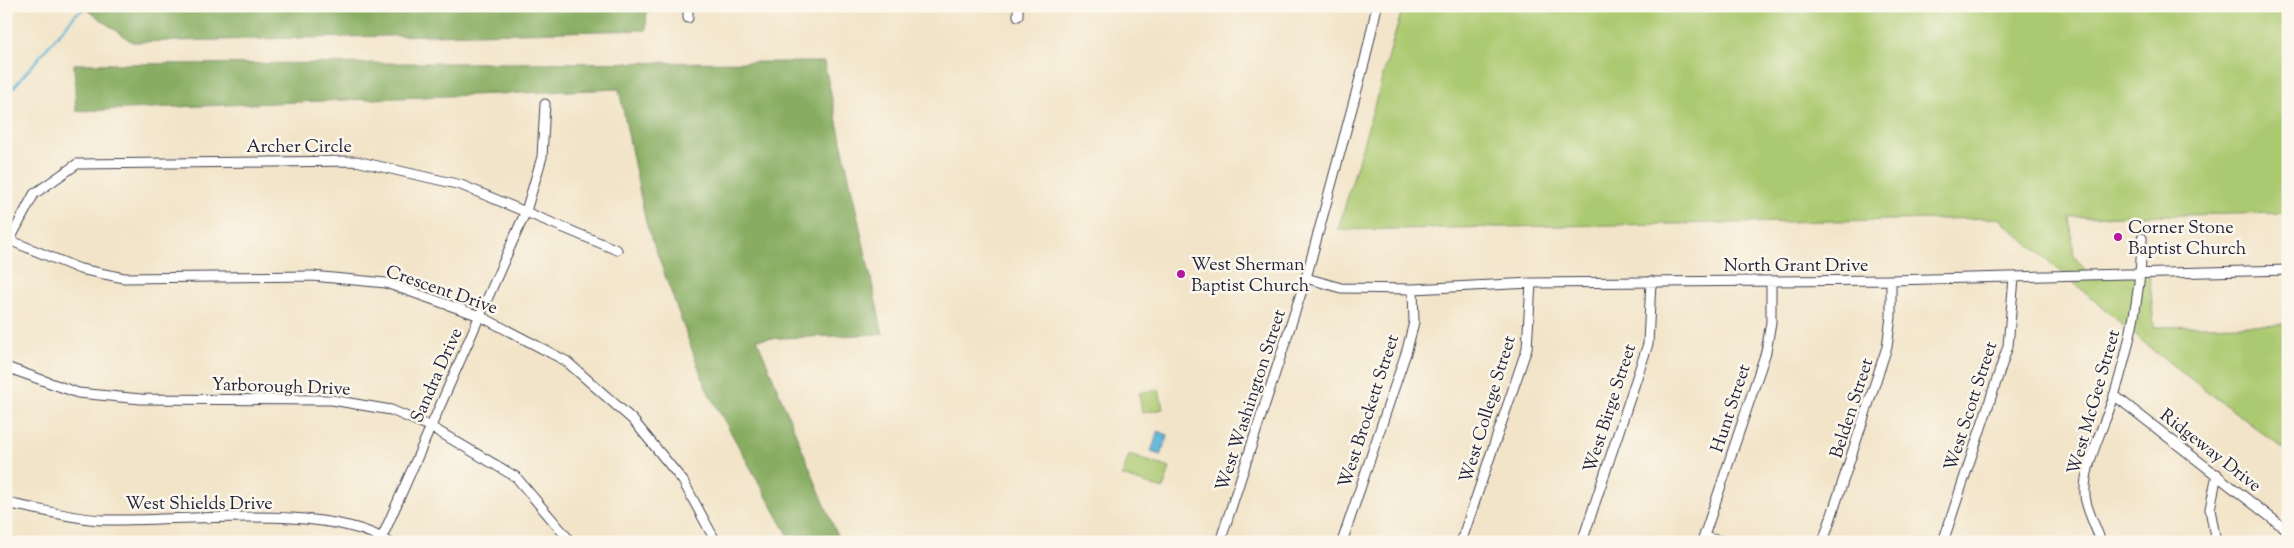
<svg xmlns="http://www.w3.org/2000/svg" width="2294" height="548" viewBox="0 0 2294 548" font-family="'Sorts Mill Goudy',serif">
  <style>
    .green { fill: #abc970; stroke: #667656 }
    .forest { fill: #88ad62; stroke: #55684e }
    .water { fill: #5ab2d7; stroke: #3e6a89 }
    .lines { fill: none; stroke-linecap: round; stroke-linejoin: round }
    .stream { stroke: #5ab2d7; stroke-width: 2.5 }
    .minor-casing { stroke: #413f50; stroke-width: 11 }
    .minor { stroke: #fff; stroke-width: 9 }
    .poi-dot { fill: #b5179e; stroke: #fbf7ec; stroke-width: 2 }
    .labels { text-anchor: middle; stroke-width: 5; stroke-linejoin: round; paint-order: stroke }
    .street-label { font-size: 18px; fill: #22223b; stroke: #fbf7ec }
    .poi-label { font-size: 18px; fill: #22223b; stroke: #fbf7ec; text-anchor: start }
  </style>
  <rect width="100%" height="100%" fill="#fbf7ec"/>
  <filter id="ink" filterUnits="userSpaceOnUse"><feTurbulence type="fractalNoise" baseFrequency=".02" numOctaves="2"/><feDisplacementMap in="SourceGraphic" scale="10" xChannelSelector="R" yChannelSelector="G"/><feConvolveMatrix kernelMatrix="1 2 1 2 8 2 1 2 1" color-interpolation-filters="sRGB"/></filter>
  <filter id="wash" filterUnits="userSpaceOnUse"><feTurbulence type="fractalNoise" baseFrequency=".0096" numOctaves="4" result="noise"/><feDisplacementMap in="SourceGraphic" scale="20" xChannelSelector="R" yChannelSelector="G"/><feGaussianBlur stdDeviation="1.12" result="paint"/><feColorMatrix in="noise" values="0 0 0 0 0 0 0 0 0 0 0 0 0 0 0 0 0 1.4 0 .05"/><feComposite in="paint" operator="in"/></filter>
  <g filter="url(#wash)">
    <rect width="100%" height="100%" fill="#f2e4c8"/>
    <path class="green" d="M 1401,6 L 2288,6 L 2288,213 L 2070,217 L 2074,256 L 2086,271 L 2149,270 L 2154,327 L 2288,324 L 2288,452 L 2155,352 L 1998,218 L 1338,230 L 1400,17 Z
      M 1159,389 L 1163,409 L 1142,413 L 1139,393 Z
      M 1129,455 L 1170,468 L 1163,489 L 1122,476 Z"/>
    <path class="forest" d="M 82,6 L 647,6 L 646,30 L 132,42 Z
      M 824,62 L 883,334 L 757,339 L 840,542 L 792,542 L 706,388 L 646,223 L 619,89 L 76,111 L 74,64 Z"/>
    <path class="water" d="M 1158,431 L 1168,435 L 1161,455 L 1151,452 Z"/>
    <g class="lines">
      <path class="stream" d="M 6,102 L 13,88 L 76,14 L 89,6"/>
    </g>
  </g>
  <g filter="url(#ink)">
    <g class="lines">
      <g class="minor-casing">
        <path id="minor" d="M 688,6 L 688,18
          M 1018,16 L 1018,6
          M 9,240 L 80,269 L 124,278 L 312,276 L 386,283 L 480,316 L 566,361 L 633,420 L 683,481 L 716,542
          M 6,247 L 34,194 L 77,164 L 356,161 L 461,185 L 617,250
          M 1306,278 L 1341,288 L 1413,289 L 1531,283 L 1891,280 L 2288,270
          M 6,367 L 78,393 L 141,399 L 332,400 L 391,410 L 431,427 L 516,477 L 571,542
          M 2114,395 L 2288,531
          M 6,501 L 16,505 C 44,510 75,519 103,520 C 178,522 327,502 389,542
          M 1704,537 L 1725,542
          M 380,542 L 526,211 L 542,157 L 545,104
          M 1220,542 L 1306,278 L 1365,60 L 1377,6
          M 1342,542 L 1407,350 L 1414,322 L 1413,289
          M 1461,542 L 1527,348 L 1531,283
          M 1582,542 L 1648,344 L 1651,281
          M 1702,542 L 1766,352 L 1771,322 L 1771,282
          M 1823,542 L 1887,347 L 1891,317 L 1891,280
          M 1943,542 L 2008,346 L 2014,278
          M 2101,542 C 2097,529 2085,507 2085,495 C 2083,465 2105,425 2114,396 C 2130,345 2141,292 2142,238
          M 2216,542 L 2210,509 L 2217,474"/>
      </g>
      <use href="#minor" class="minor"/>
    </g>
  </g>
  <g class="poi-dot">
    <circle cx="2118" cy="237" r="5"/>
    <circle cx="1181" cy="274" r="5"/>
  </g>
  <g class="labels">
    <g class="street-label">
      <text x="299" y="152">Archer Circle</text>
      <text x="1796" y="271">North Grant Drive</text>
      <text transform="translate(442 289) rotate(19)" y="6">Crescent Drive</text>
      <text transform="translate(436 375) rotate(-66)" y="6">Sandra Drive</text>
      <text transform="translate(281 386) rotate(2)" y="6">Yarborough Drive</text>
      <text transform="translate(1250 400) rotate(-72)" y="6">West Washington Street</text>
      <text transform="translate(2093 402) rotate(-74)" y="6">West McGee Street</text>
      <text transform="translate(1970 406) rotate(-72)" y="6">West Scott Street</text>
      <text transform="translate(1609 408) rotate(-72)" y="6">West Birge Street</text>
      <text transform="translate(1730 408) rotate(-72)" y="6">Hunt Street</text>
      <text transform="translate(1851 408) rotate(-72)" y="6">Belden Street</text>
      <text transform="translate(1487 409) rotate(-73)" y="6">West College Street</text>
      <text transform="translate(1368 411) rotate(-72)" y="6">West Brockett Street</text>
      <text transform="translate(2211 450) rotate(38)" y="6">Ridgeway Drive</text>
      <text x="199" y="509">West Shields Drive</text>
    </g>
    <g class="poi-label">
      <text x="2128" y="233">Corner Stone<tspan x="2128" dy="21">Baptist Church</tspan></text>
      <text x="1191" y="270">West Sherman<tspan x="1191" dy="21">Baptist Church</tspan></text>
    </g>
  </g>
  <rect width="2294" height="548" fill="none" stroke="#fbf7ec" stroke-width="25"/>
</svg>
